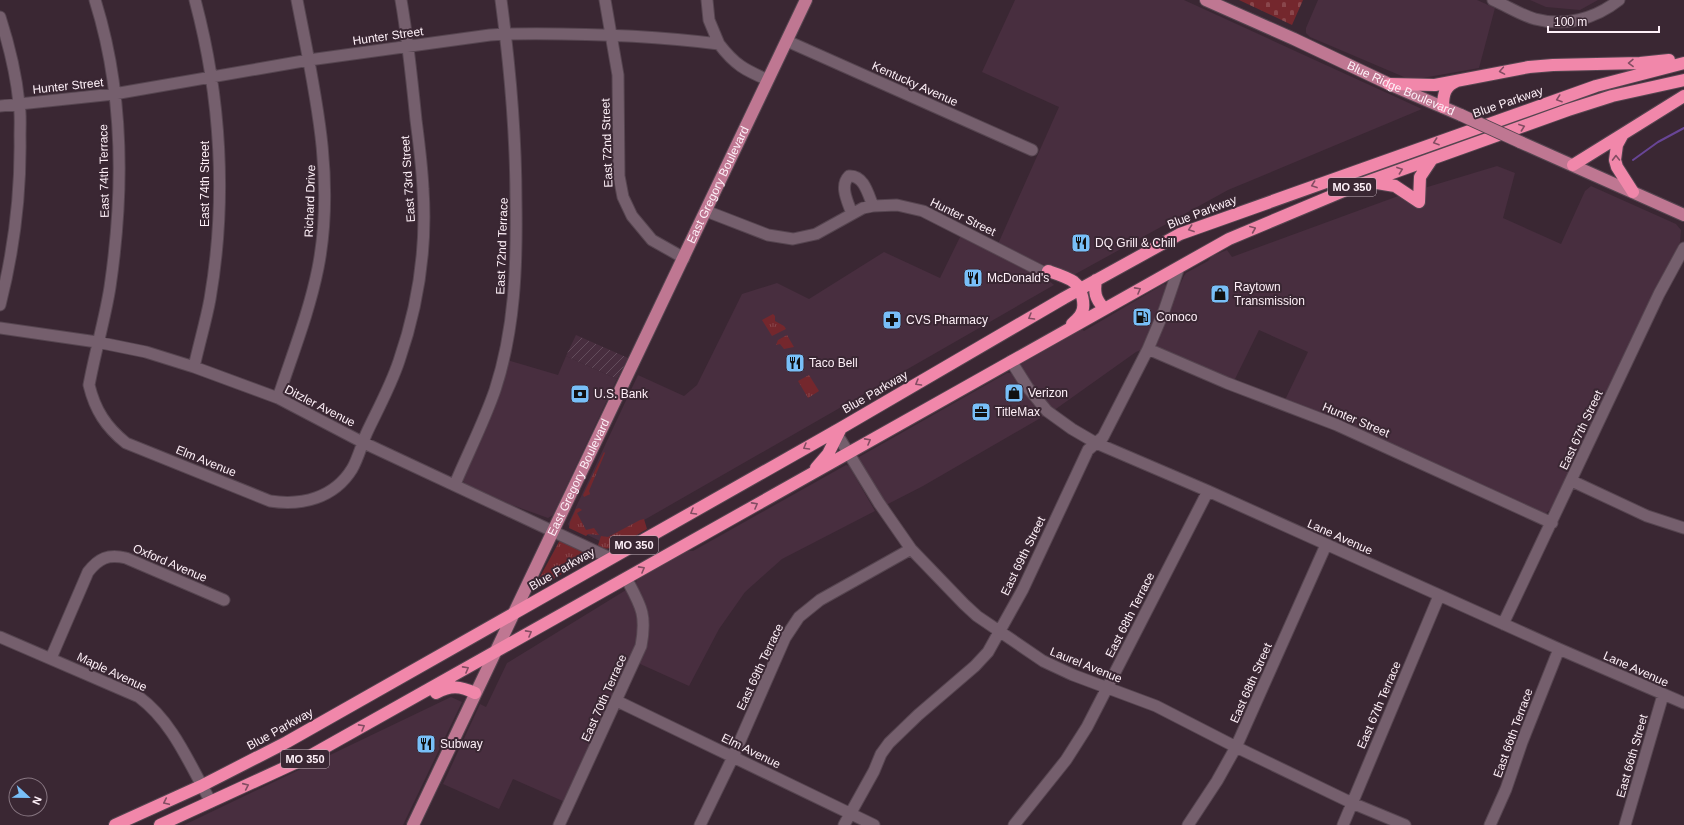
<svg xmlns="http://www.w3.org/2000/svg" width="1684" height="825" viewBox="0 0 1684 825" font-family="Arial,sans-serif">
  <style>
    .built { fill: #482e3f }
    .industrial { fill: url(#industrial-furrows) }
    .grass { fill: url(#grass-tufts) }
    .cemetery { fill: url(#cemetery-stones) }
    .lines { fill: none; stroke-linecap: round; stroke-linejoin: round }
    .stream { stroke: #684596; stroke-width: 2 }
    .minor-casing { stroke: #564550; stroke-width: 13 }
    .major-casing { stroke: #564550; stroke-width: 14 }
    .highway-casing { stroke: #564550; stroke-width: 14 }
    .minor { stroke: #755f6d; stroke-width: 11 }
    .major { stroke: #bf7792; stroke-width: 12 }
    .highway { stroke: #f187aa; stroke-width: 12 }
    .major-bridge-casing { stroke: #564550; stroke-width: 14; stroke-linecap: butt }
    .major-bridge { stroke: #bf7792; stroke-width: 12 }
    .oneway { stroke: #834d63 }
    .labels { text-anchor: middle; stroke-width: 4; stroke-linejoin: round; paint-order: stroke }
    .shield { fill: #3a2733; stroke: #c3b4bd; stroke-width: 1 }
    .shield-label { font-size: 11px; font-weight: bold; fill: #fef0f8 }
    .street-label { font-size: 12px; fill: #fef0f8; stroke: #3a2733 }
    .poi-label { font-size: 12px; fill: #fef0f8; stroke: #3a2733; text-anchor: start }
  </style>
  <defs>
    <pattern id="industrial-furrows" width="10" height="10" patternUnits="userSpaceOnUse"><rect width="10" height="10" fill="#482e3f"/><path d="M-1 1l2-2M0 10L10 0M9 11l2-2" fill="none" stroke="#634d5c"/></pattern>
    <pattern id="grass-tufts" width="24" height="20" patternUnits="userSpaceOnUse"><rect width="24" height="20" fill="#74272d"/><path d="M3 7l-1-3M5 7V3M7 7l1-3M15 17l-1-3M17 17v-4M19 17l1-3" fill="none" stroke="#89474c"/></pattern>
    <pattern id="cemetery-stones" width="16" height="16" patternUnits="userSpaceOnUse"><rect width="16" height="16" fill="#74272d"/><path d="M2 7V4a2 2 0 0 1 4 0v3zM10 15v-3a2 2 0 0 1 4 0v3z" fill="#89474c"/></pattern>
  </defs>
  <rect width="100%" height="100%" fill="#3a2733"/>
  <path class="built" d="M 1015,0 L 1184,0 L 1422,109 L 1228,190 L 1070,277 L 998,244 L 1059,107 L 982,72 Z
    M 1318,0 L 1477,0 L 1495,8 L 1479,68 L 1411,80 L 1310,37 L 1306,33 L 1306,28 Z
    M 1530,0 L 1598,0 L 1580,10 L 1546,7 Z
    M 1497,166 L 1515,173 L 1503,218 L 1561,244 L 1585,191 L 1591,186 L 1676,224 L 1681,230 L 1680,242 L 1551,509 L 1545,514 L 1285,400 L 1308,352 L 1259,330 L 1234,381 L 1155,347 L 1154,340 L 1184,276 L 1186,273 L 1208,261 L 1212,256 L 1227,250 L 1232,257 L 1401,195 Z
    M 961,235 L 1046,278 L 1054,285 L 604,543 L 569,526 L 568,524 L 638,375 L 684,396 L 697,385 L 742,294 L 777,283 L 809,299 L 884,252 L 940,278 Z
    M 1164,284 L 1167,285 L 1169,290 L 1141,350 L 1136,352 L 1053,411 L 1033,390 L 1020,366 L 1020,362 L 1080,328 L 1084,331 Z
    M 566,356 L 617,379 L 553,515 L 548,518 L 512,505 L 466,484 L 461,479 L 507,360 L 558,375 Z
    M 1007,373 L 1010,373 L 1015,375 L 1031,402 L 1044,416 L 923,486 L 886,505 L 858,459 L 859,457 Z
    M 846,465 L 849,466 L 875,511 L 782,559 L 745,592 L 719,629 L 689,686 L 638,663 L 646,640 L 636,583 L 637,579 L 685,551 L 693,551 Z
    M 626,590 L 638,610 L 640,636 L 565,802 L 513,779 L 499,809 L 443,784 L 480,704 L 486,707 L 507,663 Z
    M 451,697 L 462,702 L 403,825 L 184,825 Z"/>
  <path class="industrial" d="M 576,335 L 628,358 L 617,379 L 566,356 Z"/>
  <path class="grass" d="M 773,314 L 775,316 L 775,321 L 784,326 L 786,329 L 772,336 L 762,320 Z
    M 787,335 L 794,347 L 784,349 L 780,344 L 776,345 L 778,340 Z
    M 809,375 L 819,391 L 808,398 L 798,381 Z
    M 604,452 L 605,453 L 589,491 L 590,494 L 584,497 L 583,495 Z
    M 579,508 L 582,510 L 577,513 L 586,530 L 594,528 L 599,535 L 588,534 L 586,536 L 569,528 L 570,522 L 576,509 Z
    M 644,519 L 647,529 C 633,537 619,548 603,549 L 598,545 L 601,536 L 608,537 L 640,520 Z
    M 560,540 L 593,553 L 592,556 L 540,587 L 536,588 L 535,586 Z"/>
  <path class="cemetery" d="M 1239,0 L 1303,0 L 1292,25 Z"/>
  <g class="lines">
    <path class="stream" d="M 1633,160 L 1658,142 L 1684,128"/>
    <g class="minor-casing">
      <path id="minor" d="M 95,0 C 124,92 124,192 110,287 C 105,319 95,352 89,385 C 95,410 106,427 126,443 L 270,501 C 302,506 334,498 352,469 C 359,457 362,442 368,430 C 379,407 391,385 399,361 C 418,306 427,247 423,189 C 422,166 419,143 416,120 C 412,80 408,40 401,0
        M 605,0 L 618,75 L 619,176 L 623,197 L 632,216 L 652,240 L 684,258
        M 707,0 L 709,20 L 719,44
        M 1493,0 C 1507,6 1521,15 1535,19 C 1565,27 1595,19 1619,0
        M 0,17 C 9,45 16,73 19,103 C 21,114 20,125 20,136 C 21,193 14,250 0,305
        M 787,41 L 1032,150
        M 0,106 L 114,94 L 309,60 L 490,35 L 506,34 C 577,33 648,35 719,44 C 735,65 745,70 768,80
        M 706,211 L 768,235 L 793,239 L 816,234 L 863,208 L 873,206 L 897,205 L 923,211 L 1047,274
        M 852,214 C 848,202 839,186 849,176 C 864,175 868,194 873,206
        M 0,328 L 97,342 L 146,352 L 194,367 L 278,398 L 362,442 L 610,558
        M 1148,349 L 1227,383 L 1337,425 L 1552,523
        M 1011,361 L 1028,388 L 1047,411 L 1072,429 L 1096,443 L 1208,491 L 1559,649 L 1684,703
        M 194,367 C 199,344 206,321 210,299 C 227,200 221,97 195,0
        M 278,398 C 292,355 309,313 318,268 C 336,177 314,88 297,0
        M 835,431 L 879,503 L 911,549 L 964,604 L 977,616 L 1043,661 L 1073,675 L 1156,706 L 1236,747 L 1352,803 L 1405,825
        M 1572,481 L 1647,516 L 1684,528
        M 455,484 C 468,453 484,422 495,390 C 515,329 517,265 516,202 C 516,134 510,67 501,0
        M 1503,624 L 1659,294 L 1684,248
        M 0,637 L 139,697 C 174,723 190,766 211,802
        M 51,658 L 88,572 C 99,558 108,554 126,558 L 224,600
        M 617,701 L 874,825
        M 559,825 L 641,646 C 647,614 641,606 626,578
        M 700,825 L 733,757 L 785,638 L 799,617 L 820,600 L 911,549
        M 844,825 L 874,771 L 881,754 L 889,743 L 918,715 L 975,666 L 988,652 L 1023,589 L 1088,450 L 1103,437 L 1148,349 L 1164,311 L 1179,267
        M 1014,825 L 1066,760 L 1087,727 L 1208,491
        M 1188,825 L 1217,781 L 1236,747 L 1326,545
        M 1343,825 L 1439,596
        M 1490,825 L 1506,789 L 1522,742 L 1559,649
        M 1625,825 L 1663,695"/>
    </g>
    <g class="major-casing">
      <g id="major">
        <path id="s1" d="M 1206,0 L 1294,39 L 1389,84 L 1461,115"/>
        <path d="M 1520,142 L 1684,215"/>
        <path id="s2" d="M 413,825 L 806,0"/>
      </g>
    </g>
    <g class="highway-casing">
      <path id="highway" d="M 1389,84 L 1435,85 L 1529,67 L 1553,65 L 1640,63 L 1669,60
        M 1443,107 C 1443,94 1445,86 1457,81
        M 1573,165 L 1623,134
        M 1371,182 L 1395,186 L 1419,202 L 1420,177 L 1432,159
        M 1633,192 L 1617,167 L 1615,160 L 1617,145 L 1623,134 L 1684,96
        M 1048,271 C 1057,274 1067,277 1074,282 C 1082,288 1086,306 1081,314 C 1079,318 1075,321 1072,324
        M 1096,280 C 1094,292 1095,299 1104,308
        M 816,468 L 828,454 L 841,428
        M 436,693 C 451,685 460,686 475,693
        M 115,825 L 201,786 L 287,742 L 841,428 L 1064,298 L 1180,234 L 1596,86 L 1684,63
        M 160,825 L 308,757 L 1229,239 L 1353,187 L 1568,110 L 1612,96 L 1684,80"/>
    </g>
    <use href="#minor" class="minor"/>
    <use href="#major" class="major"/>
    <use href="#highway" class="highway"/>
    <g class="major-bridge-casing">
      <path id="major-bridge" d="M 1461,115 L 1520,142"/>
    </g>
    <use href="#major-bridge" class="major-bridge"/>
  </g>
  <defs><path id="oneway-chevron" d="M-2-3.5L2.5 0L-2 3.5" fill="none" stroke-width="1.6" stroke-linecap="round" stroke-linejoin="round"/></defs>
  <g class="oneway">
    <use href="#oneway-chevron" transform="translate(1631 63) rotate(179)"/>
    <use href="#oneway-chevron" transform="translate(1502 71) rotate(170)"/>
    <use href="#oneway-chevron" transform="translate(1559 99) rotate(161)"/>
    <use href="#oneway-chevron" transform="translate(1522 127) rotate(-20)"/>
    <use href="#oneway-chevron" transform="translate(1436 142) rotate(161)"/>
    <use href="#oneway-chevron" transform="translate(1616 158) rotate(-91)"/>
    <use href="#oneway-chevron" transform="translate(1400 170) rotate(-20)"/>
    <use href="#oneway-chevron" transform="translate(1314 185) rotate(160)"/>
    <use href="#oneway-chevron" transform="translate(1191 229) rotate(160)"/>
    <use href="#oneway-chevron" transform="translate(1253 229) rotate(-23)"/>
    <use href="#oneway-chevron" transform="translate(1138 290) rotate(-29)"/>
    <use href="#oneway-chevron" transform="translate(1031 317) rotate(150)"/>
    <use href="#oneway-chevron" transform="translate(918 383) rotate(150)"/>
    <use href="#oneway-chevron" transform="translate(868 441) rotate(-29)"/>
    <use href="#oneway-chevron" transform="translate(806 447) rotate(150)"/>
    <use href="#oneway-chevron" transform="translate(755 505) rotate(-29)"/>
    <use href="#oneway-chevron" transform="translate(693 512) rotate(150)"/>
    <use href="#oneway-chevron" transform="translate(642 569) rotate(-29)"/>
    <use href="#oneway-chevron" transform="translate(529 633) rotate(-29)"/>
    <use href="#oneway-chevron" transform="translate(466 669) rotate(-29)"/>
    <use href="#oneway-chevron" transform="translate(362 727) rotate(-29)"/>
    <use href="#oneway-chevron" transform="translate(246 786) rotate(-24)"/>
    <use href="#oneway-chevron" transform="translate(166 802) rotate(155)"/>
  </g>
  <defs>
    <g id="restaurant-square" transform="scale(1)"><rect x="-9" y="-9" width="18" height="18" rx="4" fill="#78bff8" stroke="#3a2733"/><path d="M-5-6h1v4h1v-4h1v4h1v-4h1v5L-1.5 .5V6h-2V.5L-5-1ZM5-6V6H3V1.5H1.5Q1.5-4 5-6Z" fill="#111"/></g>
    <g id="shop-square" transform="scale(1)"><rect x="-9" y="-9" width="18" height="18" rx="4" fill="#78bff8" stroke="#3a2733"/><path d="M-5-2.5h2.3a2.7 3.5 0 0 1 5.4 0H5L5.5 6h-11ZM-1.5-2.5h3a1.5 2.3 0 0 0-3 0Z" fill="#111"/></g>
    <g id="fuel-square" transform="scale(1)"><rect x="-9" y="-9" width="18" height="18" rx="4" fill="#78bff8" stroke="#3a2733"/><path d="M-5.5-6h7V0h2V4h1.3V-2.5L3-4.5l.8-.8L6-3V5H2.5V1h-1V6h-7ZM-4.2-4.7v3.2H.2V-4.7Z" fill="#111"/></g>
    <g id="pharmacy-square" transform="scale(1)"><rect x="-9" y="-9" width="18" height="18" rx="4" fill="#78bff8" stroke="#3a2733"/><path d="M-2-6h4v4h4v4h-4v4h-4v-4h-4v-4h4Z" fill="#111"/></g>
    <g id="bank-square" transform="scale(1)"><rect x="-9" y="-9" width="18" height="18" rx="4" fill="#78bff8" stroke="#3a2733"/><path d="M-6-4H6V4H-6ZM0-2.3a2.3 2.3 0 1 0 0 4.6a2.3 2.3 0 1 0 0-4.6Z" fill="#111"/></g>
    <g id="office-square" transform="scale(1)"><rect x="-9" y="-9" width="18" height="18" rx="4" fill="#78bff8" stroke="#3a2733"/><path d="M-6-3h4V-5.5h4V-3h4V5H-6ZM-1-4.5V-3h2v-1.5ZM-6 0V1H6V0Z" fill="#111"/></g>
  </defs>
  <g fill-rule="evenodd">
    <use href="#restaurant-square" x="1081" y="243"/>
    <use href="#restaurant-square" x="973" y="278"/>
    <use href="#shop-square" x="1220" y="294"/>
    <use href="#fuel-square" x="1142" y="317"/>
    <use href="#pharmacy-square" x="892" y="320"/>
    <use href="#restaurant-square" x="795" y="363"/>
    <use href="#shop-square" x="1014" y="393"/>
    <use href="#bank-square" x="580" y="394"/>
    <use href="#office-square" x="981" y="412"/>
    <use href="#restaurant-square" x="426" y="744"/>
  </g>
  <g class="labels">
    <g class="shield">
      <rect x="1328" y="178" width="48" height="18" rx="3"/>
      <rect x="610" y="536" width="48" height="18" rx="3"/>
      <rect x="281" y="750" width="48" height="18" rx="3"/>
    </g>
    <g class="shield-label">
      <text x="1352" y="191">MO 350</text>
      <text x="634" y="549">MO 350</text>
      <text x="305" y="763">MO 350</text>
    </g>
    <g class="street-label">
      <text transform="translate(388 36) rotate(-8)" y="4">Hunter Street</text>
      <text transform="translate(915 84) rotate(24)" y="4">Kentucky Avenue</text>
      <text transform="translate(68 86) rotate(-6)" y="4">Hunter Street</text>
      <text dy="4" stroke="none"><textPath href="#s1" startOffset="214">Blue Ridge Boulevard</textPath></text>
      <text transform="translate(1508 102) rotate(-19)" y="4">Blue Parkway</text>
      <text transform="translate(607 143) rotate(-92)" y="4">East 72nd Street</text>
      <text transform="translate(104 171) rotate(-91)" y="4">East 74th Terrace</text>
      <text transform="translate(408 179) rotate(-94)" y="4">East 73rd Street</text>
      <text transform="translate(205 184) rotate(-90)" y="4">East 74th Street</text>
      <text dy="4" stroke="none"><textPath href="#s2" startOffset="709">East Gregory Boulevard</textPath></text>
      <text transform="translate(310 201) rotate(-88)" y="4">Richard Drive</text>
      <text transform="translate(1202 212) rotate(-21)" y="4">Blue Parkway</text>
      <text transform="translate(963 217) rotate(26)" y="4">Hunter Street</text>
      <text transform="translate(502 246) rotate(-88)" y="4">East 72nd Terrace</text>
      <text transform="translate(875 392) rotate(-30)" y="4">Blue Parkway</text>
      <text transform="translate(320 406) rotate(27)" y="4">Ditzler Avenue</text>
      <text transform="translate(1356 420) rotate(23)" y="4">Hunter Street</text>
      <text transform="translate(1581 430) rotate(-65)" y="4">East 67th Street</text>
      <text transform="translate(206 461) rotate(22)" y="4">Elm Avenue</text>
      <text dy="4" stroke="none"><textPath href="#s2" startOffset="385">East Gregory Boulevard</textPath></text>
      <text transform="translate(1340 537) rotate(24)" y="4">Lane Avenue</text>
      <text transform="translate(1023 556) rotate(-64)" y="4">East 69th Street</text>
      <text transform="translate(170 563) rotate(23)" y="4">Oxford Avenue</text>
      <text transform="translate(562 569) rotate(-30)" y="4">Blue Parkway</text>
      <text transform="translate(1130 615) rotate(-63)" y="4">East 68th Terrace</text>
      <text transform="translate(1086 665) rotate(22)" y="4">Laurel Avenue</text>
      <text transform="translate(760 667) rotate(-65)" y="4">East 69th Terrace</text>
      <text transform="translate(1636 669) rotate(24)" y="4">Lane Avenue</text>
      <text transform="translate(112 672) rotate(25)" y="4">Maple Avenue</text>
      <text transform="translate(1251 683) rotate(-66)" y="4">East 68th Street</text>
      <text transform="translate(604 698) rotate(-66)" y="4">East 70th Terrace</text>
      <text transform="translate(1379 705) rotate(-67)" y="4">East 67th Terrace</text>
      <text transform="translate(280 729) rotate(-29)" y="4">Blue Parkway</text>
      <text transform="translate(1513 733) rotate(-70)" y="4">East 66th Terrace</text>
      <text transform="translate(751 751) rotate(26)" y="4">Elm Avenue</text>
      <text transform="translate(1632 756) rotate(-74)" y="4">East 66th Street</text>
    </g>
    <g class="poi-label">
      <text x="1095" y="247">DQ Grill &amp; Chill</text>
      <text x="987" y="282">McDonald's</text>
      <text x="1234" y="291">Raytown<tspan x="1234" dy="14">Transmission</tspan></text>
      <text x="1156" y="321">Conoco</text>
      <text x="906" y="324">CVS Pharmacy</text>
      <text x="809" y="367">Taco Bell</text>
      <text x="1028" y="397">Verizon</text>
      <text x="594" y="398">U.S. Bank</text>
      <text x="995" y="416">TitleMax</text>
      <text x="440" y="748">Subway</text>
    </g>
  </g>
  <g transform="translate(28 797) rotate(112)"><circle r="19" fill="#3a2733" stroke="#887782"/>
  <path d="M0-3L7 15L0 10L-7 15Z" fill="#78bff8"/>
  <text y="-6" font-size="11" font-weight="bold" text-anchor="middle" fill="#fef0f8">N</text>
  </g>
  <path d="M1548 26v6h111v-6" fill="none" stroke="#fef0f8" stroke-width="2"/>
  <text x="1554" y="26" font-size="12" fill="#fef0f8" stroke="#3a2733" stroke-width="3" paint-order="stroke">100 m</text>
</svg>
